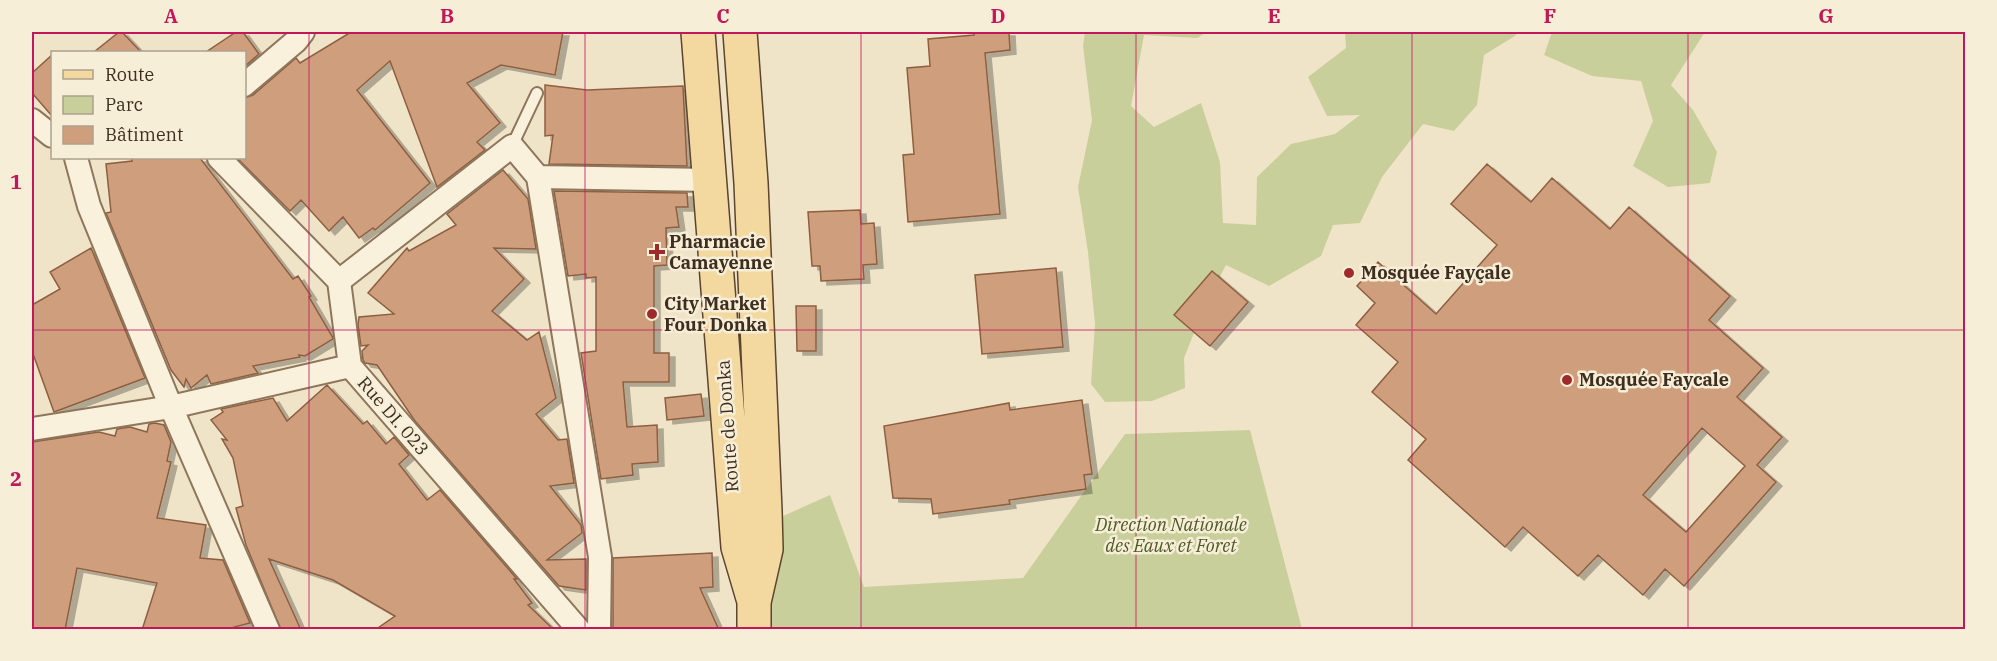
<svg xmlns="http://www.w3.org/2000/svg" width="1997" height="661" viewBox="0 0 1997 661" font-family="'IBM Plex Serif',serif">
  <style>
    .green { fill: #c9cf9b }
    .building { fill: #cf9f7d; stroke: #8d5f41; stroke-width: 1.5; fill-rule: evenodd; filter: url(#shadow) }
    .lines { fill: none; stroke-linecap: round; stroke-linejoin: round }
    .lane-casing { stroke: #8d765c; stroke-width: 14 }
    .street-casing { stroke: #8d765c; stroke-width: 26 }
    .primary-casing { stroke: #5b4430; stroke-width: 36 }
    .lane { stroke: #faf1dc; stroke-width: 10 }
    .street { stroke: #faf1dc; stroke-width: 22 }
    .primary { stroke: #f3d9a0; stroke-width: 33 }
    .grid { fill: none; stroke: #c2185b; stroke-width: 1.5; stroke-opacity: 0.55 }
    .poi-dot { fill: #9e2a2b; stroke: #f7eed8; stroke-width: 2 }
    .labels { text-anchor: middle; stroke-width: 5; stroke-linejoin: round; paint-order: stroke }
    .poi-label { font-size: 18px; font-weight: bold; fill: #3d2e20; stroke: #f7eed8; text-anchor: start }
    .street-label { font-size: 18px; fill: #3d2e20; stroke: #f7eed8 }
    .park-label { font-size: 18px; font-style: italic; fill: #4d5a26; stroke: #f7eed8 }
    .neatline { fill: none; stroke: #c2185b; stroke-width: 2 }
    .grid-label { font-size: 20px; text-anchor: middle; font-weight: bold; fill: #c2185b }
  </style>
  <defs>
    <filter id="shadow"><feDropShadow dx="6" dy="4" stdDeviation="0" flood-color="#0004"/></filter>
  </defs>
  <rect width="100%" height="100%" fill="#f0e4c8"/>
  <path class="green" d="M 1085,32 L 1207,32 L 1197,38 L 1144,35 L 1131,106 L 1154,127 L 1201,103 L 1220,162 L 1223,223 L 1256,225 L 1257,177 L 1291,144 L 1335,134 L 1360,115 L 1327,116 L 1308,77 L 1346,48 L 1345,32 L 1518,32 L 1515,36 L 1484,55 L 1477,105 L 1454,131 L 1423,124 L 1382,177 L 1360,223 L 1333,225 L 1321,256 L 1269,286 L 1226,265 L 1206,303 L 1184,358 L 1185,388 L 1152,401 L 1105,402 L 1091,384 L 1095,324 L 1088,252 L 1078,187 L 1092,120 L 1083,46 Z
    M 1552,32 L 1705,32 L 1671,85 L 1693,110 L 1717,152 L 1710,183 L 1668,187 L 1633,166 L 1653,121 L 1641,81 L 1592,76 L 1544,55 Z
    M 1250,430 L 1302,629 L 758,629 L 754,529 L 830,495 L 864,587 L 1023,578 L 1125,434 Z"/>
  <path class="building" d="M 119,32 L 122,32 L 141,52 L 94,52 Z
    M 236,32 L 243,32 L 259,54 L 244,67 L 244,52 L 206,52 Z
    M 351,32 L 563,32 L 555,75 L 501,65 L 467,83 L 500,123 L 477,142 L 485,150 L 437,187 L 390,61 L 357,90 L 430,183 L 375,230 L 373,228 L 359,238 L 343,217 L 329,231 L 301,200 L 290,211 L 237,158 L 244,158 L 244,98 L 253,95 L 296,58 L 300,63 Z
    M 974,32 L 1009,32 L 1010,50 L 985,53 L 1000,214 L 908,222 L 903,155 L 914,154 L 907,68 L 930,66 L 928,39 L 974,35 Z
    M 52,55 L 52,116 L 32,93 L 32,73 Z
    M 545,85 L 587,90 L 683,86 L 687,166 L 549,164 L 553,135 L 545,136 Z
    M 131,158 L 200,158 L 293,279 L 298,276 L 311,296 L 309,297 L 332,336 L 333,339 L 305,356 L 299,355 L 300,357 L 253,366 L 258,373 L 211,384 L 207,375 L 191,388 L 186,379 L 184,387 L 171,370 L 106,213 L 111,212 L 106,164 L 132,161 Z
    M 1487,164 L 1531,202 L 1552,178 L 1610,229 L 1629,207 L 1730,296 L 1709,320 L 1763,368 L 1737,397 L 1782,437 L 1757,465 L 1776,482 L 1684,586 L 1665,569 L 1643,595 L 1598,555 L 1578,576 L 1523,527 L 1505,547 L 1408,460 L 1426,439 L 1372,392 L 1398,362 L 1356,325 L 1375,303 L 1357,286 L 1378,262 L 1436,314 L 1497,245 L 1451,204 ZM 1702,428 L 1745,466 L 1686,532 L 1643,495 Z
    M 503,170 L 528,199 L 536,249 L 494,248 L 524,279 L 492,311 L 527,340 L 539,332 L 556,398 L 536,414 L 558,440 L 567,439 L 574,483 L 550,486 L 581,525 L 582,533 L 547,560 L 586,559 L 586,590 L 559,586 L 415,421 L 377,365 L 365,363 L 363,360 L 362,351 L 368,345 L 361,346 L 358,325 L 359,317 L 394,314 L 368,293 L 407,248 L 409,251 L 456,225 L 447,214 Z
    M 554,191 L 687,193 L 688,207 L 676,207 L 679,227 L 666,228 L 667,265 L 654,266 L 654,353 L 669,353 L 669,382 L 623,382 L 627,427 L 657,425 L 658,462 L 632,464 L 633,475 L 601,479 L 581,353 L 596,351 L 596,277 L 586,278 L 586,274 L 568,276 Z
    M 860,210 L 861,224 L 874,223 L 877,264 L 863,265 L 864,279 L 821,281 L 820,266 L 812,266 L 808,212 Z
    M 91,248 L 145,378 L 54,412 L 32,351 L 32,305 L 60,289 L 50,272 Z
    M 1056,268 L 1063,347 L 982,354 L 975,275 Z
    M 1212,271 L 1248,302 L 1210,346 L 1174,315 Z
    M 796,306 L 816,306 L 816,351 L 797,351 Z
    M 327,385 L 363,424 L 367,421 L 386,444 L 394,437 L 409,455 L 399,464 L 427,500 L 440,490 L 517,579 L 514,579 L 532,603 L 528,605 L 554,630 L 375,630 L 395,616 L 333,580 L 269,559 L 301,630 L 281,630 L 246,545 L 236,508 L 243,506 L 233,458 L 222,439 L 227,440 L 211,420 L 223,412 L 221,409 L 273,398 L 287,421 Z
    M 701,394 L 704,416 L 667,420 L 665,398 Z
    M 1082,400 L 1092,474 L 1084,475 L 1086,489 L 1009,500 L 1010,504 L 933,514 L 931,499 L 893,498 L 884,426 L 1009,403 L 1010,410 Z
    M 155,423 L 164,425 L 171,442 L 167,461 L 171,462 L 157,518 L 206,525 L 200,558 L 223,560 L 250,623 L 234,627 L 234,630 L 142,630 L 157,583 L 77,568 L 65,630 L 32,630 L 32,442 L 99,432 L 115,436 L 117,429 L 130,427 L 147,432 L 149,424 Z
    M 712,553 L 713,587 L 700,588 L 719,630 L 613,630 L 613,558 Z"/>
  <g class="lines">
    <g class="lane-casing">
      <path id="lane" d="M 512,146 L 537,93"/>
    </g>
    <g class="street-casing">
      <path id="street" d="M 244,85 L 296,41 L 303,32
        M 32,120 L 52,136
        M 76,158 L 89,206 L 171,407 L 268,630
        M 219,158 L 339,281 L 350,366
        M 538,177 L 600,557 L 599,630
        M 339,281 L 512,146 L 538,177 L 709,180
        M 32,429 L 171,407 L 350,366 L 579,630"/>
    </g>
    <g class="primary-casing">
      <path id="primary" d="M 698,32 L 738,547 L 753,598
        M 740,32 L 751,183 L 765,511 L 766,549 L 754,602 L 754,630"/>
    </g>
    <use href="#lane" class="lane"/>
    <use href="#street" class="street"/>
    <use href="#primary" class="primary"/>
  </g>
  <path class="grid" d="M 309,32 L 309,630M 585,32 L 585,630M 861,32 L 861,630M 1136,32 L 1136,630M 1412,32 L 1412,630M 1688,32 L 1688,630M 32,330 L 1966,330"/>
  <g class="poi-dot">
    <path d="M654 243h6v6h6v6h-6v6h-6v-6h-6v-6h6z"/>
    <circle cx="1349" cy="273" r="6"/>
    <circle cx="652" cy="314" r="6"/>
    <circle cx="1567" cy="380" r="6"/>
  </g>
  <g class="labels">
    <g class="poi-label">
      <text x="669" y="248">Pharmacie<tspan x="669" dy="21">Camayenne</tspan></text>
      <text x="1361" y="279">Mosquée Fayçale</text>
      <text x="664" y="310">City Market<tspan x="664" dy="21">Four Donka</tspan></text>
      <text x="1579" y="386">Mosquée Faycale</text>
    </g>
    <g class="street-label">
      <text transform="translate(393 416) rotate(49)" y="6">Rue DI. 023</text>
      <text transform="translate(728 426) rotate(-94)" y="6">Route de Donka</text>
    </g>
    <g class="park-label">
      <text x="1171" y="531">Direction Nationale<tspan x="1171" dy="21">des Eaux et Foret</tspan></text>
    </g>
  </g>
  <rect width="1997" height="661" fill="none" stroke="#f7eed8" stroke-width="66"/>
  <rect x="51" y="51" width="195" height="108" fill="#f7eed8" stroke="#ada18e" stroke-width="1.5"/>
  <rect x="63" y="70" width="30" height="9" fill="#f3d9a0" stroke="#ada18e" stroke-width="1.5"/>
  <text x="105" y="81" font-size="18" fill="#3d2e20">Route</text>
  <rect x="63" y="96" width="30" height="18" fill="#c9cf9b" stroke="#ada18e" stroke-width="1.5"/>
  <text x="105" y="111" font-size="18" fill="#3d2e20">Parc</text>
  <rect x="63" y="126" width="30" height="18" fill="#cf9f7d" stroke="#ada18e" stroke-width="1.5"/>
  <text x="105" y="141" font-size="18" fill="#3d2e20">Bâtiment</text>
  <rect x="33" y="33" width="1931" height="595" class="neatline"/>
  <g class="grid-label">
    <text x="171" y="23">A</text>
    <text x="447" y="23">B</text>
    <text x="723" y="23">C</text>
    <text x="998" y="23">D</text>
    <text x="1274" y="23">E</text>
    <text x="1550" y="23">F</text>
    <text x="1826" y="23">G</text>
    <text x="16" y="189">1</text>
    <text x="16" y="486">2</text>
  </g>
</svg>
